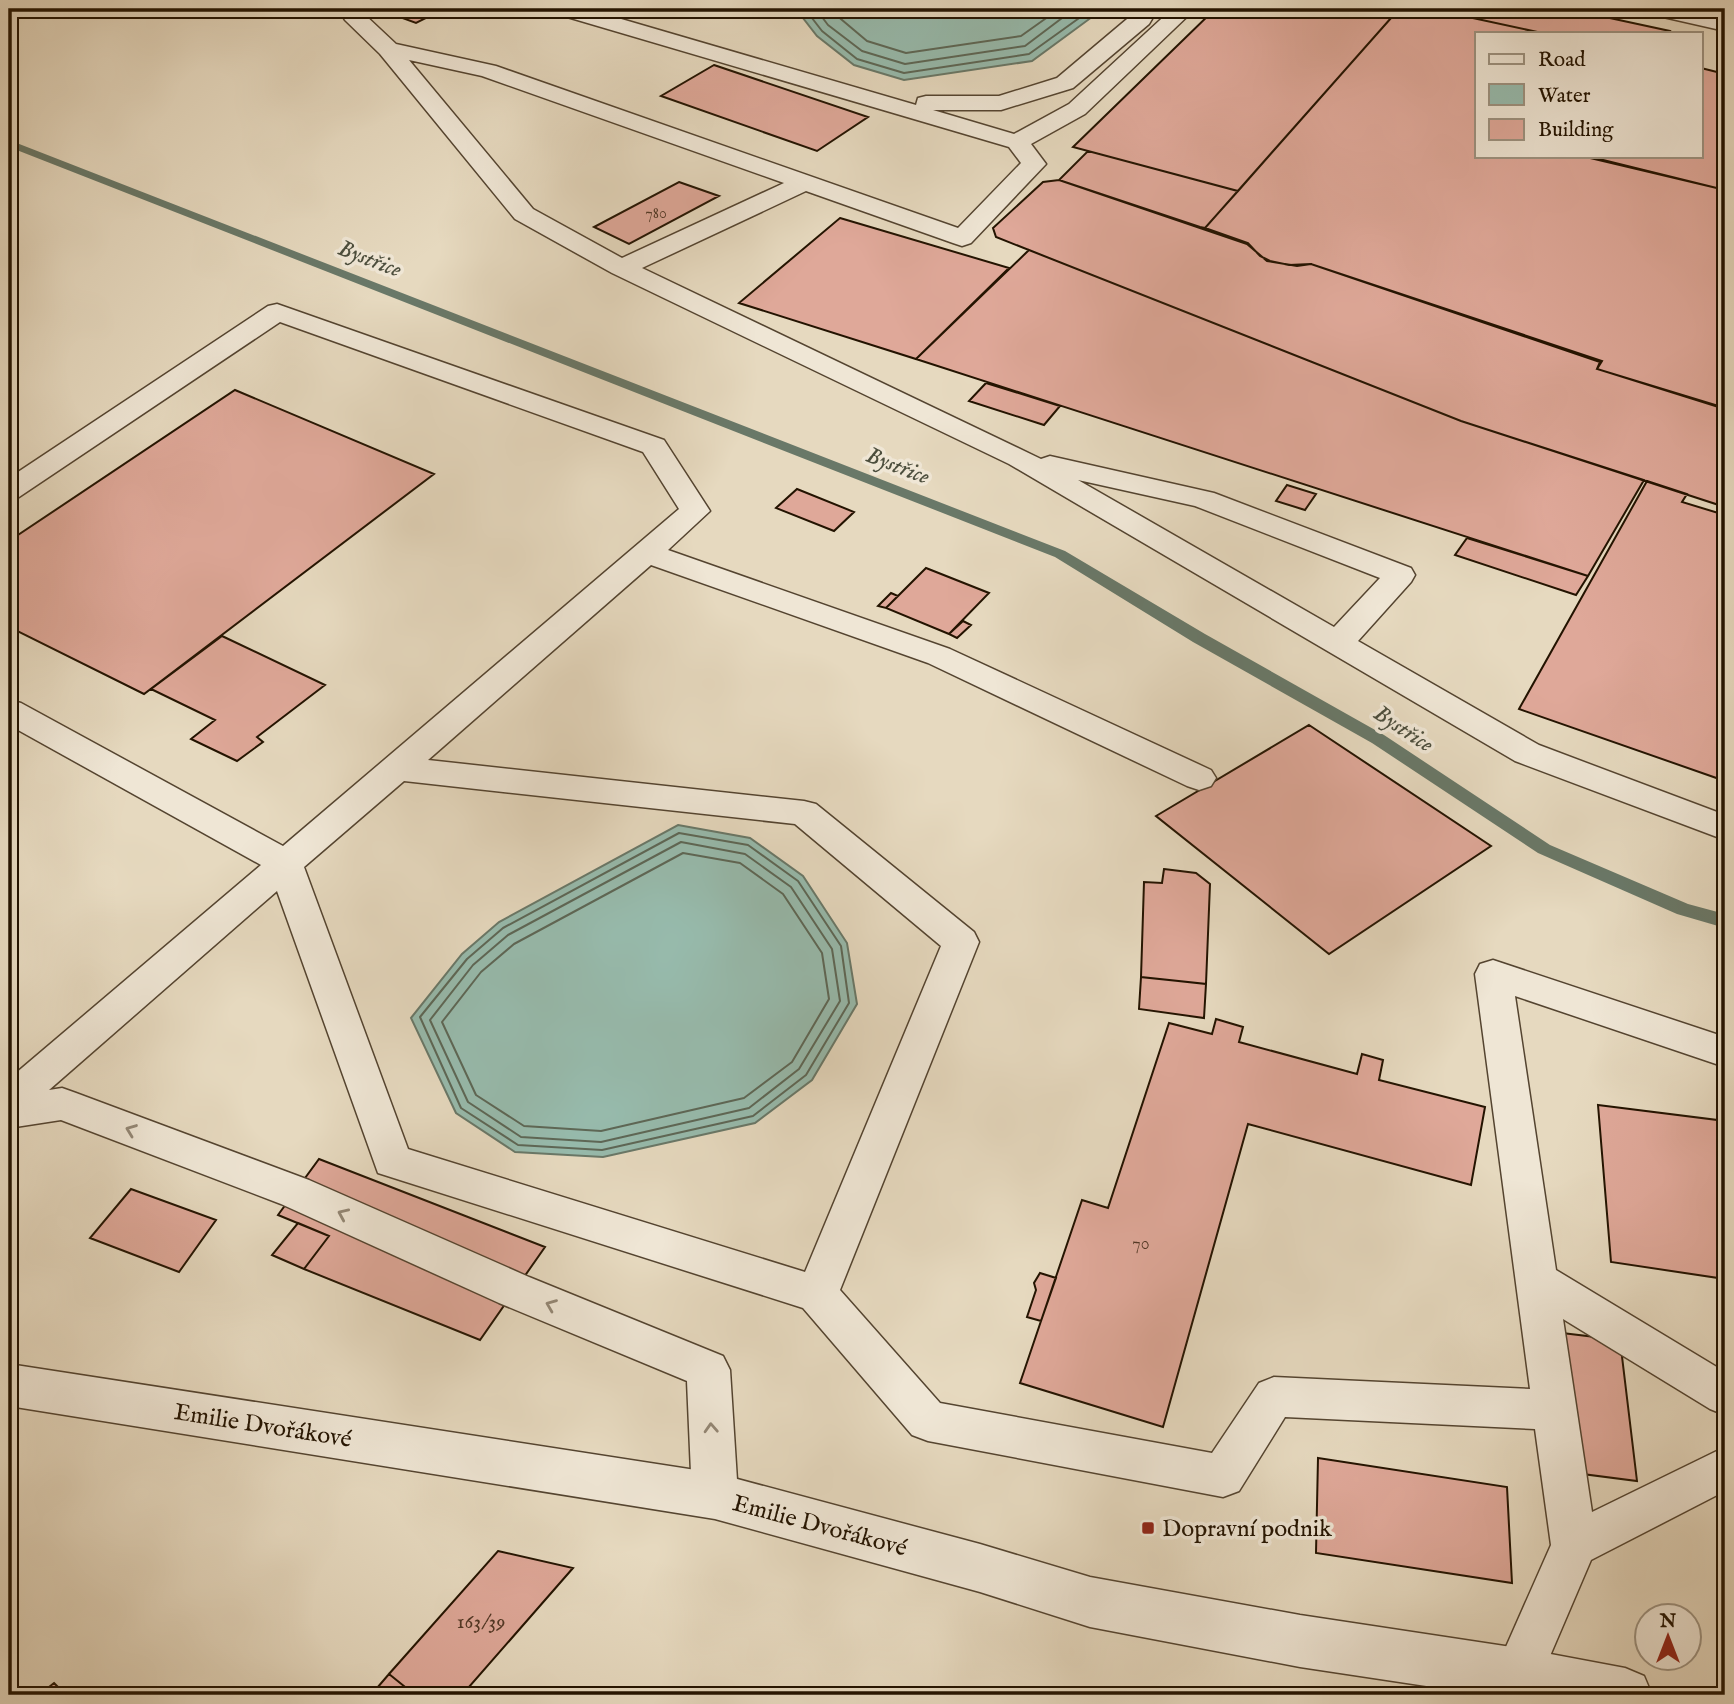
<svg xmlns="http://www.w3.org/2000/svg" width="1734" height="1704" viewBox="0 0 1734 1704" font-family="'IM FELL English',serif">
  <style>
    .water { fill: #97bbad; stroke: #697868; stroke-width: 2 }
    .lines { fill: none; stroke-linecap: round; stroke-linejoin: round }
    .shore { stroke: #5d6756; stroke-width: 2 }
    .stream { fill: #697868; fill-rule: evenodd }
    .building { fill: #dfa899; stroke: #231300; stroke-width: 2 }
    .service-casing { stroke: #544430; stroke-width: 3 }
    .minor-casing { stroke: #544430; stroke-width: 3 }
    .service { fill: #efe6d5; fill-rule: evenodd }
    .minor { fill: #efe6d5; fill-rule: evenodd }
    .oneway { stroke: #938775 }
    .poi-dot { fill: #8f2418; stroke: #efe6d5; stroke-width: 2.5 }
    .labels { text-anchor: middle; stroke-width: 7; stroke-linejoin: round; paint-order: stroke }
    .far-number-label { font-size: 16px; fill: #523826 }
    .number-label { font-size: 18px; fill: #523826 }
    .near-number-label { font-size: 21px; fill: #523826 }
    .water-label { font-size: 23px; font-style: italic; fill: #4c4e3d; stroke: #efe6d5 }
    .near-street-label { font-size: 24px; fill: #231300; stroke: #efe6d5 }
    .near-poi-label { font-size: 24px; fill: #231300; stroke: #efe6d5; text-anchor: start }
  </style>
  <rect width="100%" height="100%" fill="#e6d9bf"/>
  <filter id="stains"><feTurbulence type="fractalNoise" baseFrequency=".00286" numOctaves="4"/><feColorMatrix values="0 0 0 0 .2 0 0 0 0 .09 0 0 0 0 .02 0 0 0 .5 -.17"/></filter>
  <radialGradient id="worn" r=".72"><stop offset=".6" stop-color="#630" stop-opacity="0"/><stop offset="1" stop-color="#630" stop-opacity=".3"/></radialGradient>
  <path class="water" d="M 796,9 L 1089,9 L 1092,17 L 1032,61 L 904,80 L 854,65 L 817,36 Z
    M 678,825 L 750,838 L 803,876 L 847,943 L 857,1004 L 812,1080 L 755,1123 L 603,1157 L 515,1152 L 456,1113 L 411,1018 L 462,954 L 499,922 Z"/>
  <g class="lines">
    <path class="shore" d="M 805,9 L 822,31 L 857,59 L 904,73 L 1029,54 L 1082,16 L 1083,9
      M 816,9 L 828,25 L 862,51 L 905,64 L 1025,46 L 1074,9
      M 829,9 L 867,41 L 906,53 L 1021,36 L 1059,9
      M 679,833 L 748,845 L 798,881 L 841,946 L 849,1003 L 806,1075 L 753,1116 L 602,1150 L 518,1145 L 461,1108 L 420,1017 L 467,959 L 503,928 Z
      M 681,842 L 745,854 L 791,887 L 832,949 L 840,1001 L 799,1069 L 749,1108 L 601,1142 L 521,1137 L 468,1102 L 430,1020 L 473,965 L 508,935 Z
      M 683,853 L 740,863 L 783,894 L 822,953 L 829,999 L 792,1062 L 744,1098 L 601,1131 L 524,1126 L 476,1095 L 442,1022 L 481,972 L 514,944 Z"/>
    <path class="stream" d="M 9,140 L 1065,551 L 1205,634 L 1384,735 L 1550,845 L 1688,904 L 1725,914 L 1725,928 L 1677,914 L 1538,853 L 1372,743 L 1193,642 L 1055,557 L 9,147 Z"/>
  </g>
  <path class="building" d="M 378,9 L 439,9 L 435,11 L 438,12 L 416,23 Z
    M 1215,9 L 1399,9 L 1238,191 L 1073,147 Z
    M 1399,9 L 1431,9 L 1542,33 L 1477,33 L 1477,156 L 1587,156 L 1725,190 L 1725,408 L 1597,369 L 1602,361 L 1311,264 L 1289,265 L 1270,261 L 1260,256 L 1248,243 L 1205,228 Z
    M 1431,9 L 1568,9 L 1670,31 L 1669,33 L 1542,33 Z
    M 714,65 L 868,117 L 817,151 L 661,96 Z
    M 1701,68 L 1725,74 L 1725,190 L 1586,157 L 1701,156 Z
    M 1088,151 L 1238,191 L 1205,228 L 1200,227 L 1059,180 Z
    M 1059,180 L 1247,244 L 1267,261 L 1297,266 L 1311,264 L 1600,362 L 1597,369 L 1725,409 L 1725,507 L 1461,421 L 996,237 L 993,228 L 1043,182 Z
    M 679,182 L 719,196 L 629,244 L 594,227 Z
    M 840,218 L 1009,268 L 916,359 L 739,303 Z
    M 1029,250 L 1461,421 L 1644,480 L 1588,576 L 916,359 Z
    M 986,383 L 1060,406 L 1044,425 L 969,401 Z
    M 235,390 L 434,474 L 144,694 L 9,627 L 9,541 Z
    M 1647,481 L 1687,494 L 1682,502 L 1725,515 L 1725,781 L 1519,709 Z
    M 1287,485 L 1316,494 L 1305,510 L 1276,501 Z
    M 797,489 L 854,512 L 834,531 L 776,508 Z
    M 1467,538 L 1588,576 L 1576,595 L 1455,555 Z
    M 926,568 L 989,593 L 949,634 L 886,608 Z
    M 891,593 L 898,596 L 886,608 L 878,606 Z
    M 963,621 L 971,625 L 957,638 L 949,634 Z
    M 222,636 L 325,685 L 257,737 L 263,742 L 237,761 L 191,739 L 215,720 L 151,689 Z
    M 1309,725 L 1491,846 L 1329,954 L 1156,816 Z
    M 1164,869 L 1196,873 L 1210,884 L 1206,984 L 1141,977 L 1144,882 L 1162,883 Z
    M 1141,977 L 1206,984 L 1204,1018 L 1139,1009 Z
    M 1216,1019 L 1243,1027 L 1239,1042 L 1357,1074 L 1362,1054 L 1383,1060 L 1379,1080 L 1485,1107 L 1471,1185 L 1248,1124 L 1163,1427 L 1020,1383 L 1082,1200 L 1108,1208 L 1169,1023 L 1212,1034 Z
    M 1598,1105 L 1725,1121 L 1725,1279 L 1611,1262 Z
    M 319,1159 L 545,1247 L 480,1340 L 304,1269 L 329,1236 L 278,1215 Z
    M 131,1189 L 216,1220 L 179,1272 L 90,1238 Z
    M 298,1223 L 329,1236 L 304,1269 L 272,1255 Z
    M 1040,1273 L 1056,1278 L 1041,1321 L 1027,1317 L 1036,1290 L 1034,1283 Z
    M 1562,1333 L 1620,1340 L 1637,1481 L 1575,1473 Z
    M 1318,1458 L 1507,1487 L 1512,1583 L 1316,1553 Z
    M 498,1551 L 573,1568 L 462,1695 L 415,1695 L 389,1674 Z
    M 389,1674 L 415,1695 L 371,1695 Z
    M 54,1683 L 66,1695 L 39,1695 Z"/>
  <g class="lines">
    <g class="service-casing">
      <path id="service" d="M 345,9 L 367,9 L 364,14 L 396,44 L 496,66 L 958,228 L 1021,163 L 1009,147 L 557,14 L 554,9 L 587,9 L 916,105 L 918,98 L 926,96 L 999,96 L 1057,78 L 1133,14 L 1149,14 L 1152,19 L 1149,24 L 1073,88 L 1001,110 L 933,110 L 1014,134 L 1069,104 L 1172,9 L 1195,9 L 1085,114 L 1031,144 L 1046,164 L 971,243 L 962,246 L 953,243 L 806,191 L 642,268 L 1041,459 L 1050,456 L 1214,493 L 1411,568 L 1415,575 L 1411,582 L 1358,641 L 1539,745 L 1725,815 L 1725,840 L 1515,761 L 1009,464 L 612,273 L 515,219 L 380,54 L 345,20 L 342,15 ZM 409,60 L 482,76 L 784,183 L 622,258 L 533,209 ZM 1078,480 L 1195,506 L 1380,578 L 1334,627 Z
        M 277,304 L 664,440 L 710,511 L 668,550 L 950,649 L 1211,770 L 1216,778 L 1211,786 L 1199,790 L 1187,786 L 928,663 L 651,565 L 428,760 L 804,801 L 816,804 L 974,932 L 979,942 L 840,1290 L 940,1403 L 1212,1453 L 1259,1383 L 1274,1377 L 1530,1389 L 1475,974 L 1480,964 L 1493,960 L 1725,1037 L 1725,1067 L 1515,996 L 1556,1270 L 1725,1372 L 1725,1415 L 1710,1409 L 1563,1319 L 1592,1512 L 1725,1447 L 1725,1491 L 1591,1560 L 1535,1691 C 1522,1696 1514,1696 1501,1691 L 1494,1674 L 1551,1545 L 1535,1429 L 1285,1417 L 1239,1491 L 1223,1497 L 928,1441 L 912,1435 L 803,1308 L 378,1173 L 277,891 L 49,1090 L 62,1088 L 76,1093 L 309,1180 L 529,1277 L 723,1356 L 730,1370 L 738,1496 L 731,1511 L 715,1517 L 699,1511 L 692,1496 L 687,1381 L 499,1303 L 281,1204 L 61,1120 L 9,1128 L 9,1079 L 261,865 L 9,725 L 9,700 L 21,703 L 283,846 L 679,509 L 643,452 L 280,322 L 19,497 L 9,500 L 9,478 L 268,306 ZM 404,781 L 795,824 L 941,946 L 805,1272 L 408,1149 L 304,867 Z"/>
    </g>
    <g class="minor-casing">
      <path id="minor" d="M 1646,9 L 1689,9 L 1725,17 L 1725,31 L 1650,14 Z
        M 9,1364 L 715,1473 L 980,1544 L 1090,1577 L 1300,1615 L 1518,1648 L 1625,1668 L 1644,1676 L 1652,1695 L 1486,1695 L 1300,1667 L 1090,1627 L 980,1592 L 715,1519 L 9,1406 Z"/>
    </g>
    <use href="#service" class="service"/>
    <use href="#minor" class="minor"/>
  </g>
  <defs><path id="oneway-chevron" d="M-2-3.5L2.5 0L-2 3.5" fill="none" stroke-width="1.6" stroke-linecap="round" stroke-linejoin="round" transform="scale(1.75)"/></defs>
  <g class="oneway">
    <use href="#oneway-chevron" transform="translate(131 1130) rotate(-159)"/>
    <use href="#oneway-chevron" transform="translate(343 1214) rotate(-156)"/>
    <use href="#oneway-chevron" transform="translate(551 1305) rotate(-158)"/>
    <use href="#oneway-chevron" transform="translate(711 1428) rotate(-93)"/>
  </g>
  <rect class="poi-dot" x="1141" y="1521" width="14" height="14" rx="3.5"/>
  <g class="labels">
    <g class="far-number-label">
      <text x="656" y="218">780</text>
    </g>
    <g class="number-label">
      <text x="1141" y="1249">70</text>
    </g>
    <g class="near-number-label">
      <text x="481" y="1628">163/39</text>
    </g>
    <g class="water-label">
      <text transform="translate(370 258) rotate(21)" y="8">Bystřice</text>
      <text transform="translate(898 465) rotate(21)" y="8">Bystřice</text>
      <text transform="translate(1404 728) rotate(33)" y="8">Bystřice</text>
    </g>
    <g class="near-street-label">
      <text transform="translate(263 1425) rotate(9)" y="8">Emilie Dvořákové</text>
      <text transform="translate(820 1525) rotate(15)" y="8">Emilie Dvořákové</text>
    </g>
    <g class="near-poi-label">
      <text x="1162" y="1536">Dopravní podnik</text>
    </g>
  </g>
  <rect width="1734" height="1704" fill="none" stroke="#e6d9bf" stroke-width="35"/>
  <rect x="10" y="10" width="1713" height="1683" fill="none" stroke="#231300" stroke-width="3.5"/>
  <rect x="18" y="18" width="1699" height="1669" fill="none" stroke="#231300" stroke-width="2"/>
  <rect x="1475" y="32" width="228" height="126" fill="#efe6d5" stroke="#9d9280" stroke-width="2"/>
  <rect x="1489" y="54" width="35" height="10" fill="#efe6d5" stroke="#9d9280" stroke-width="2"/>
  <text x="1538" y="66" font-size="21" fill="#231300">Road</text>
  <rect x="1489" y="84" width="35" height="21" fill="#97bbad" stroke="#9d9280" stroke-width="2"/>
  <text x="1538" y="102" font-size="21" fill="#231300">Water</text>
  <rect x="1489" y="119" width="35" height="21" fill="#dfa899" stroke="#9d9280" stroke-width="2"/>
  <text x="1538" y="136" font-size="21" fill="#231300">Building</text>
  <g transform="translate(1668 1637)"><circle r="33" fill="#efe6d5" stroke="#9d9280" stroke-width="2"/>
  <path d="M0-5L12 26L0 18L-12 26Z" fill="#8f2418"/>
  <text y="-10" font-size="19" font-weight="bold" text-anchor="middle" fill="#231300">N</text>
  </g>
  <rect width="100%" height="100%" filter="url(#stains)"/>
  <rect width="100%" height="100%" fill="url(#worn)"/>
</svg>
